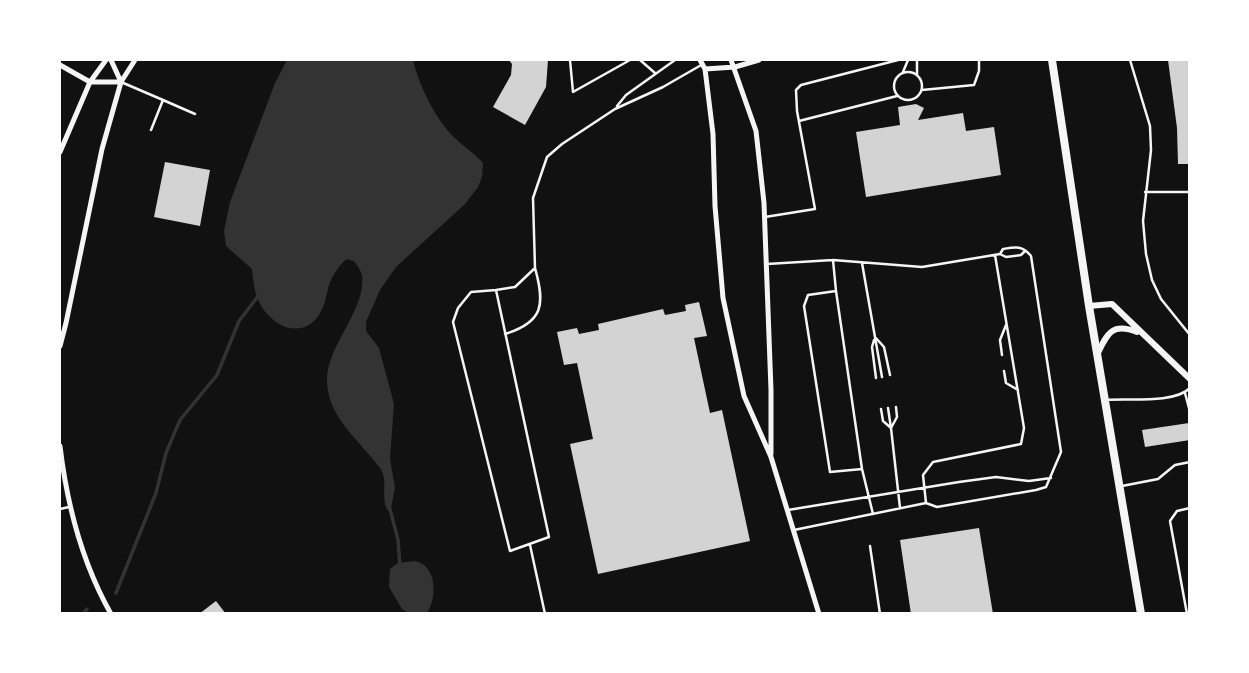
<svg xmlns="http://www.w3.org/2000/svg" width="1249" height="673" viewBox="0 0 1249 673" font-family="Bitter,serif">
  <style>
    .water { fill: #333 }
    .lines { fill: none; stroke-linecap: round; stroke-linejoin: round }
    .stream { stroke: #333; stroke-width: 3.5 }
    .building { fill: #d3d3d3 }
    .service { stroke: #f5f5f5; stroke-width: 2.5 }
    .minor { stroke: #f5f5f5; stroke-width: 5 }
    .tertiary { stroke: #f5f5f5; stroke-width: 6 }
    .primary { stroke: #f5f5f5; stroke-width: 8 }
  </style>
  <rect width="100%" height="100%" fill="#111"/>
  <path class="water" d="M 287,60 L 413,60 C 420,88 436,121 458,141 C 467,149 475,154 483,163 L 482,177 L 478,187 L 465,204 L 396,267 L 380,290 L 366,322 L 366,331 L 379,348 L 394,404 L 390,459 L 395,488 L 390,513 C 378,501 390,482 380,468 C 361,442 328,418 327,382 C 325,348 367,309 362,275 C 361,271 357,265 354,261 L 347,259 C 340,264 335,272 331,280 C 327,288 327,298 323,307 C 315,328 295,335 276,322 C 257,308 254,291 252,269 L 226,246 L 224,231 L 230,202 L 275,83 Z
    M 415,561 C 418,562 422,563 425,566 C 437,577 435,601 427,613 L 408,613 L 402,609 L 389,587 L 390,569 L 398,563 Z"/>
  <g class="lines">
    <path class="stream" d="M 390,509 L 398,540 L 400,567
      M 116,593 L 156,493 L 166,453 L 180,420 L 217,375 L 239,321 L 259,295
      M 83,614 L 87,609"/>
  </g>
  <path class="building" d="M 509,60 L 548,60 L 546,87 L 525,125 L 493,107 L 511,75 L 512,64 Z
    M 1168,60 L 1190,60 L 1190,164 L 1178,164 L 1177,128 Z
    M 916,104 L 924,108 L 918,120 L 963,113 L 966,131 L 994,127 L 1001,175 L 866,197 L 856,132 L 900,125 L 898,107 Z
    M 165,162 L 210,170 L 200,226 L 154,217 Z
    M 699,302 L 707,336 L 694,338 L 710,413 L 722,410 L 750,541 L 598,574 L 570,444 L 593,439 L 577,363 L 564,365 L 557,332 L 577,328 L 579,334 L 599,330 L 598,324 L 663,309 L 665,315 L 686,311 L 685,305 Z
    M 1189,423 L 1190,440 L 1145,447 L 1142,430 Z
    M 979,528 L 993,614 L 911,614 L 900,540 Z
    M 216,601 L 226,614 L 199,614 Z"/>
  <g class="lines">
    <path class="service" d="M 570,60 L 573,92 L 630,60
      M 640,60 L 655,73
      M 917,60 L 917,75
      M 1130,60 L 1150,126 L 1151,150 L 1143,221 L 1146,254 L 1152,280 L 1161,299 L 1190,335
      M 903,72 L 908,60
      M894 86a14 14 0 1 1 28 0a14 14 0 1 1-28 0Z
      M 121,82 L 163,100 L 151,130
      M 922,90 L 974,85 L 979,71 L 979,60
      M 163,100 L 195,114
      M 617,106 L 626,95 L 675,60
      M 799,121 L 897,96
      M 1145,192 L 1190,192
      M 765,217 L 815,209 L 797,111 L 796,90 L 801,85 L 898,60
      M 1000,254 L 1006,257 L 1021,255 L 1025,251
      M 833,260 L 836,291
      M 862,263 L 882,377
      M 767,264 L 833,260 L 922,267 L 1000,254 L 1003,249 C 1015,247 1022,245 1031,256 L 1061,452 L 1046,487 L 1036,490 L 937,507 L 926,503 L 794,530
      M 496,290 L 471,292 L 458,308 L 453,322 L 510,551 L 549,537 L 496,290 L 515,287 L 535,268 L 533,198 L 547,157 L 562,144 L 615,109 L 663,87 L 703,64
      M 505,334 C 544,322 545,304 535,268
      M 875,337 L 884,347 L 890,375
      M 874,340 L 872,347 L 876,378
      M 1002,355 L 1000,340 L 1006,325
      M 1004,371 L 1006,383 L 1018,390
      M 1185,393 L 1190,412
      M 1106,400 C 1128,398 1174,404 1190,388
      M 888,408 L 891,428
      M 881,409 L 883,421 L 891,428 L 900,508
      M 891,428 L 897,417 L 896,407
      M 862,469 L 830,472 L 804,306 L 808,295 L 836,291 L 862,469 L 873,514
      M 1122,486 L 1158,479 L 1175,465 L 1190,462
      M 926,503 L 923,475 L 933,462 L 1021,444 L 1024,428 L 995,255
      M 60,509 L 69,507
      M 788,510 L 959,482 L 996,477 L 1029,481 L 1051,478
      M 530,545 L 545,614
      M 870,546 L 880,614
      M 1187,614 L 1170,521 L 1177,511 L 1190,508"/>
    <path class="minor" d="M 111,60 L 121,82
      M 700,60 L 705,69 L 713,134 L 715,206 L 723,298 L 744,396 L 771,457 L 819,614
      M 731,60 L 756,131 L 764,203 L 771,390 L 771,454
      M 60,65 L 90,82 L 121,82
      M 705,69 L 735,67 L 759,60
      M 60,152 L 90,82 L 106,60
      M 60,346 L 66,323 L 102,149 L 121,82 L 135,60
      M 60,446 C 67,505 81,561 111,614"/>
    <path class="tertiary" d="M 1089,306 L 1112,304 L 1190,379
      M 1098,353 C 1107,334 1112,322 1137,332"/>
    <path class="primary" d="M 1052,60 L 1089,306 L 1141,614"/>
  </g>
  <rect width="1249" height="673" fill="none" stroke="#ffffff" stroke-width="122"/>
</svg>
